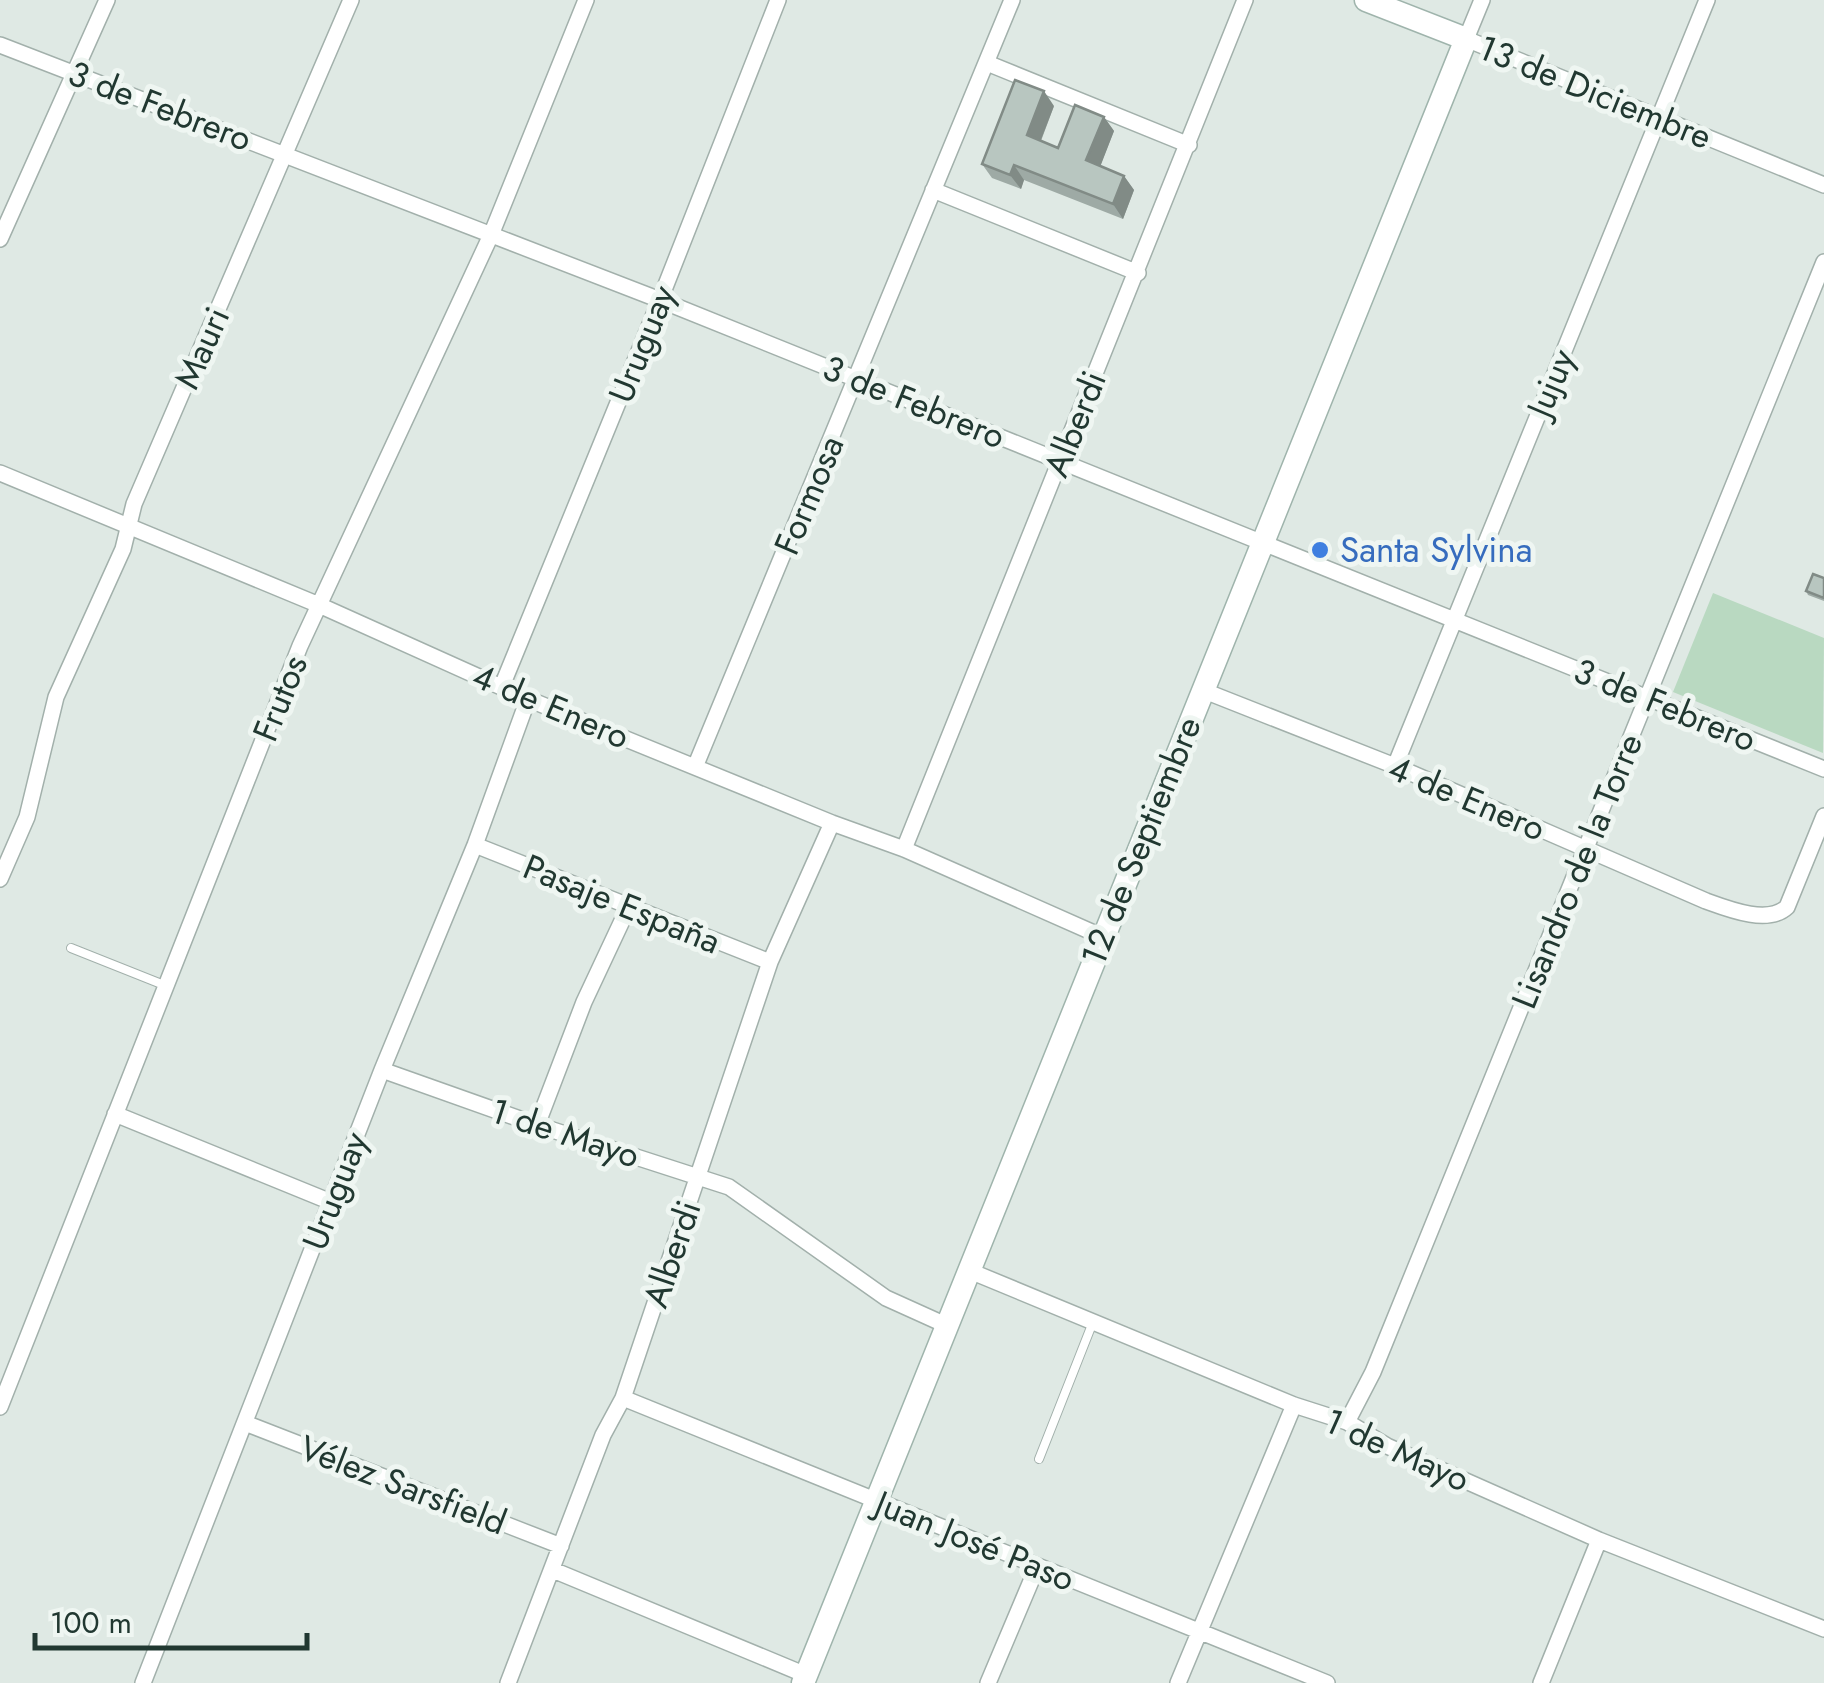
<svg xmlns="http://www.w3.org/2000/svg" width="1824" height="1683" viewBox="0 0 1824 1683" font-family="Jost,sans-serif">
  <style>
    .green { fill: #b9d9c1 }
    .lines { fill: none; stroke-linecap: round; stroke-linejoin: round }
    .lane-casing { stroke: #a2b0ab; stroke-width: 10 }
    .street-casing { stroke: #a2b0ab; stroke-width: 18 }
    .secondary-casing { stroke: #9fb4ac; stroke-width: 25 }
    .lane { stroke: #fff; stroke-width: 8 }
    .street { stroke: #fff; stroke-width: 15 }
    .secondary { stroke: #fff; stroke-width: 22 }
    .wall { fill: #9eaaa5 }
    .shaded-wall { fill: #818b86 }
    .building { fill: #b8c6c0; stroke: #818b86; stroke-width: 2.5 }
    .shop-dot { fill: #3f7fe0; stroke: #eff6f2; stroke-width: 4 }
    .labels { text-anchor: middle; stroke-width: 10; stroke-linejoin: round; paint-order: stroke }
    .street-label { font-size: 35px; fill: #213831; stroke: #eff6f2 }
    .shop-label { font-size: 35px; fill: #366cbe; stroke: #eff6f2; text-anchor: start }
  </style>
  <rect width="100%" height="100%" fill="#dfe9e4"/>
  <path class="green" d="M 1713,593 L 1824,638 L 1823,753 L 1673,692 Z"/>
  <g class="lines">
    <g class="lane-casing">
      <path id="lane" d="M 71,948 L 164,985
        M 1039,1459 L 1093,1322"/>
    </g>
    <g class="street-casing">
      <path id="street" d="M 1482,0 L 1466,39 L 1824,185
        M 0,45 L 660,300 L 1824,769
        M 987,63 L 1189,145
        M 933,190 L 1138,273
        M 0,239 L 107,0
        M 0,473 L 319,605 L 528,699 L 832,823 L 904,849 L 1103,937
        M 502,686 L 660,300 L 778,0
        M 1202,690 L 1395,766 L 1706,901 C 1728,909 1768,925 1787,907 L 1824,816
        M 1395,766 L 1707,0
        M 695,767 L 1012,0
        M 475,845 L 770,962
        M 904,849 L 1245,0
        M 0,879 L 27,817 L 56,697 L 123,549 L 134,504 L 351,0
        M 382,1070 L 537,1125 L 729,1187 L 886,1298 L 948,1326
        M 115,1114 L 331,1202
        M 537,1125 L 584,1002 L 629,906
        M 970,1271 L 1294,1405 L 1347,1422 L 1387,1446 L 1599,1540 L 1824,1629
        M 623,1398 L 1327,1683
        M 0,1407 L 300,646 L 491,235 L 586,0
        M 1347,1422 L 1373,1372 L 1824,262
        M 245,1423 L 561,1546
        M 553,1570 L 806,1675
        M 143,1683 L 382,1070 L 475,845 L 528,699
        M 508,1683 L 603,1435 L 623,1398 L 770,962 L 832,823
        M 988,1683 L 1037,1567
        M 1178,1683 L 1294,1405
        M 1541,1683 L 1599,1540"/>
    </g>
    <g class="secondary-casing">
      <path id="secondary" d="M 803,1683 L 1466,39 L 1366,0"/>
    </g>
    <use href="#lane" class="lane"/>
    <use href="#street" class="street"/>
    <use href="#secondary" class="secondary"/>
  </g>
  <path class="wall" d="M 1054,106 L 1041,141 L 1058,148 L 1104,117 L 1114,131 L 1100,166 L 1124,176 L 1134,190 L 1123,219 L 1024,180 L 1021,189 L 992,178 L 982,164 Z
    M 1824,578 L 1824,601 L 1808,595 L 1806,591 Z"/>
  <path class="shaded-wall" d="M 1044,91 L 1054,106 L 1037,150 L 1027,135 Z
    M 1104,117 L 1114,131 L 1097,175 L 1086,160 Z
    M 1014,165 L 1024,180 L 1021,189 L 1010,175 Z
    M 1124,176 L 1134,190 L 1123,219 L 1113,204 Z"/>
  <path class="building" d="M 1015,80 L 1044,91 L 1027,135 L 1058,148 L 1075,105 L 1104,117 L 1086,160 L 1124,176 L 1113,204 L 1014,165 L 1010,175 L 982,164 Z
    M 1813,574 L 1824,578 L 1824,598 L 1806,591 Z"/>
  <circle class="shop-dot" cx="1320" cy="550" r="10"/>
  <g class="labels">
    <g class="street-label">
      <text transform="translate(1595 92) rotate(22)" y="12">13 de Diciembre</text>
      <text transform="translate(160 106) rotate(21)" y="12">3 de Febrero</text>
      <text transform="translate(642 344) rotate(-68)" y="12">Uruguay</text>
      <text transform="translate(202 348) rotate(-66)" y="12">Mauri</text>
      <text transform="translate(1551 383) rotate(-67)" y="12">Jujuy</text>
      <text transform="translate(914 402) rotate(22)" y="12">3 de Febrero</text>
      <text transform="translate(1075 424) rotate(-68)" y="12">Alberdi</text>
      <text transform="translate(809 495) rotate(-67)" y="12">Formosa</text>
      <text transform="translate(280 698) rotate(-68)" y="12">Frutos</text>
      <text transform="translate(1665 705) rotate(22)" y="12">3 de Febrero</text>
      <text transform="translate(551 706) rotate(23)" y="12">4 de Enero</text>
      <text transform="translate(1467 798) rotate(23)" y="12">4 de Enero</text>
      <text transform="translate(1141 841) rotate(-68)" y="12">12 de Septiembre</text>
      <text transform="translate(1577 871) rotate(-68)" y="12">Lisandro de la Torre</text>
      <text transform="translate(622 904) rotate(22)" y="12">Pasaje España</text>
      <text transform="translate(565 1133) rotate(18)" y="12">1 de Mayo</text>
      <text transform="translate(335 1191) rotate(-69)" y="12">Uruguay</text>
      <text transform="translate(672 1254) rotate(-71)" y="12">Alberdi</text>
      <text transform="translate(1397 1450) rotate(24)" y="12">1 de Mayo</text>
      <text transform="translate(403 1485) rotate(21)" y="12">Vélez Sarsfield</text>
      <text transform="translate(975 1541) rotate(22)" y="12">Juan José Paso</text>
    </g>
    <g class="shop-label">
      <text x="1340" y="562">Santa Sylvina</text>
    </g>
  </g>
  <path d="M35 1633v15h272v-15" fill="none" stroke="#213831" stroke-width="5"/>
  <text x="50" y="1633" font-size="30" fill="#213831" stroke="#eff6f2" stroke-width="8" paint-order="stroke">100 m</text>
</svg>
